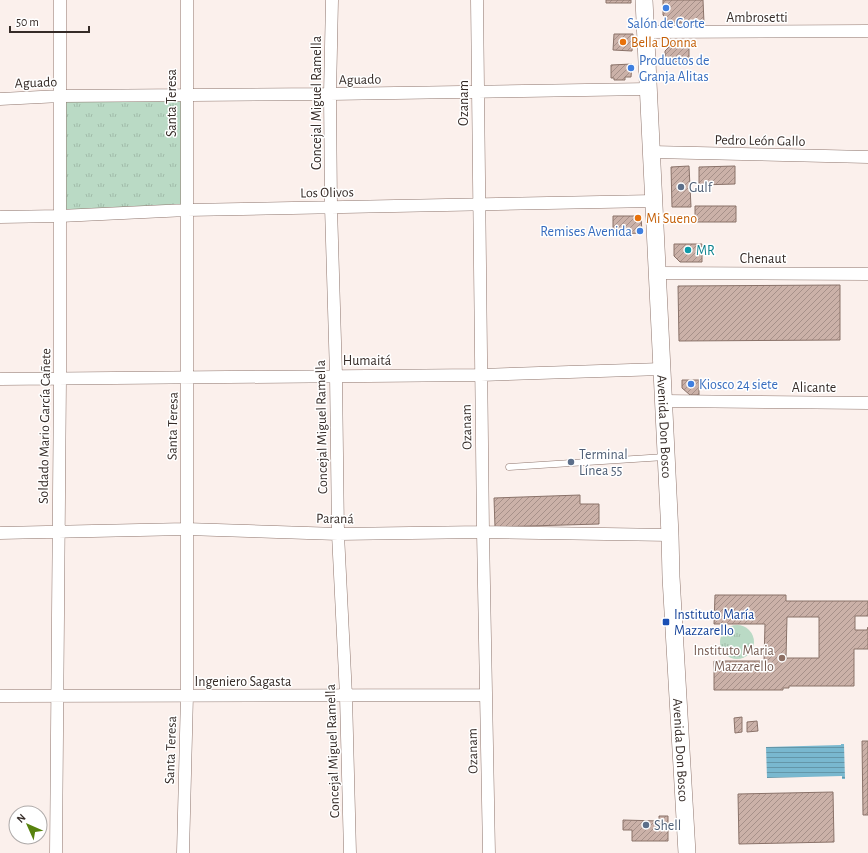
<svg xmlns="http://www.w3.org/2000/svg" width="868" height="853" viewBox="0 0 868 853" font-family="'Alegreya Sans',sans-serif">
  <style>
    .grass { fill: url(#grass-tufts) }
    .water { fill: url(#water-rules) }
    .building { fill: url(#building-hatch); stroke: #8a7269; fill-rule: evenodd }
    .lines { fill: none; stroke-linecap: round; stroke-linejoin: round }
    .lane-casing { stroke: #8f766e; stroke-width: 7 }
    .street-casing { stroke: #8f766e; stroke-width: 13 }
    .secondary-casing { stroke: #8f766e; stroke-width: 18 }
    .lane { stroke: #fff; stroke-width: 6 }
    .street { stroke: #fff; stroke-width: 12 }
    .secondary { stroke: #fff; stroke-width: 17 }
    .shop-dot { fill: #3f7fe0; stroke: #fff; stroke-width: 1.5 }
    .food-dot { fill: #e8710a; stroke: #fff; stroke-width: 1.5 }
    .service-dot { fill: #5c6f8a; stroke: #fff; stroke-width: 1.5 }
    .culture-dot { fill: #0f9aa8; stroke: #fff; stroke-width: 1.5 }
    .transit-dot { fill: #1a4fb4; stroke: #fff; stroke-width: 1.5 }
    .education-dot { fill: #8d6e63; stroke: #fff; stroke-width: 1.5 }
    .labels { text-anchor: middle; stroke-width: 3; stroke-linejoin: round; paint-order: stroke }
    .street-label { font-size: 14px; fill: #352b27; stroke: #fff }
    .shop-label { font-size: 14px; fill: #366cbe; stroke: #fff; text-anchor: start }
    .food-label { font-size: 14px; fill: #c56008; stroke: #fff; text-anchor: start }
    .service-label { font-size: 14px; fill: #4e5e75; stroke: #fff; text-anchor: start }
    .culture-label { font-size: 14px; fill: #0d838f; stroke: #fff; text-anchor: start }
    .transit-label { font-size: 14px; fill: #164399; stroke: #fff; text-anchor: start }
    .education-label { font-size: 14px; fill: #785e54; stroke: #fff; text-anchor: end }
  </style>
  <defs>
    <pattern id="grass-tufts" width="24" height="20" patternUnits="userSpaceOnUse"><rect width="24" height="20" fill="#badac5"/><path d="M3 7l-1-3M5 7V3M7 7l1-3M15 17l-1-3M17 17v-4M19 17l1-3" fill="none" stroke="#a0bba9"/></pattern>
    <pattern id="water-rules" width="6" height="5" patternUnits="userSpaceOnUse"><rect width="6" height="5" fill="#79b8cf"/><path d="M0 2.5h6" fill="none" stroke="#6496a8"/></pattern>
    <pattern id="building-hatch" width="6" height="6" patternUnits="userSpaceOnUse"><rect width="6" height="6" fill="#cbb1a8"/><path d="M-1 1l2-2M0 6l6-6M5 7l2-2" fill="none" stroke="#a69089"/></pattern>
  </defs>
  <rect width="100%" height="100%" fill="#fbf0ec"/>
  <path class="grass" d="M 61,96 L 186,96 L 187,210 L 60,216 Z
    M720 642a17 17 0 1 1 34 0a17 17 0 1 1-34 0Z"/>
  <path class="water" d="M 841,744 L 844,744 L 845,779 L 842,779 L 842,776 L 767,778 L 766,747 L 841,745 Z"/>
  <path class="building" d="M 606,0 L 631,0 L 631,3 L 606,3 Z
    M 663,0 L 703,0 L 704,23 L 670,23 L 663,15 Z
    M 614,34 L 633,34 L 632,51 L 613,50 Z
    M 673,43 L 689,43 L 689,64 L 665,65 L 665,51 Z
    M 632,64 L 631,77 L 625,77 L 625,80 L 614,80 L 614,78 L 611,78 L 611,65 Z
    M 689,166 L 691,207 L 672,207 L 671,167 Z
    M 735,166 L 735,184 L 699,185 L 699,167 Z
    M 695,206 L 736,206 L 736,222 L 695,222 Z
    M 613,216 L 641,216 L 642,233 L 613,234 Z
    M 674,244 L 702,244 L 702,262 L 680,262 L 674,256 Z
    M 840,285 L 840,340 L 679,341 L 678,286 Z
    M 682,380 L 699,380 L 699,395 L 690,395 L 682,388 Z
    M 580,495 L 580,504 L 599,504 L 599,524 L 495,527 L 494,498 Z
    M 715,595 L 786,595 L 786,601 L 868,601 L 868,616 L 855,616 L 855,630 L 867,630 L 868,627 L 868,649 L 854,649 L 854,686 L 789,686 L 789,688 L 783,688 L 783,690 L 714,690 L 714,661 L 764,661 L 765,624 L 714,624 ZM 787,617 L 819,617 L 819,658 L 786,658 Z
    M 742,717 L 742,732 L 735,733 L 734,718 Z
    M 757,721 L 758,731 L 747,732 L 747,722 Z
    M 862,741 L 868,741 L 868,815 L 863,815 Z
    M 833,792 L 834,842 L 739,844 L 738,794 Z
    M 659,816 L 668,816 L 668,841 L 632,841 L 632,830 L 623,830 L 623,820 L 659,821 Z"/>
  <g class="lines">
    <g class="lane-casing">
      <path id="lane" d="M 509,467 L 665,457"/>
    </g>
    <g class="street-casing">
      <path id="street" d="M 332,0 L 330,94 L 331,207 L 336,375 L 338,534 L 346,696 L 350,853
        M 477,0 L 483,532 L 489,853
        M 646,32 L 868,31
        M 0,99 L 61,96 L 330,94 L 648,89
        M 652,152 L 868,157
        M 0,217 L 60,216 L 187,210 L 654,201
        M 658,273 L 868,274
        M 0,379 L 481,375 L 662,369
        M 663,401 L 868,403
        M 0,533 L 186,529 L 338,534 L 483,532 L 670,535
        M 0,696 L 486,695
        M 56,853 L 60,378 L 60,0
        M 183,853 L 187,695 L 187,0"/>
    </g>
    <g class="secondary-casing">
      <g id="secondary">
        <path id="s1" d="M 644,0 L 670,535 L 671,577 L 687,853"/>
      </g>
    </g>
    <use href="#lane" class="lane"/>
    <use href="#street" class="street"/>
    <use href="#secondary" class="secondary"/>
  </g>
  <g class="shop-dot">
    <circle cx="666" cy="8" r="4"/>
    <circle cx="631" cy="68" r="4"/>
    <circle cx="640" cy="231" r="4"/>
    <circle cx="691" cy="384" r="4"/>
  </g>
  <g class="food-dot">
    <circle cx="623" cy="42" r="4"/>
    <circle cx="638" cy="218" r="4"/>
  </g>
  <g class="service-dot">
    <circle cx="681" cy="187" r="4"/>
    <circle cx="571" cy="462" r="4"/>
    <circle cx="646" cy="825" r="4"/>
  </g>
  <circle class="culture-dot" cx="688" cy="250" r="4"/>
  <rect class="transit-dot" x="662" y="618" width="8" height="8" rx="2"/>
  <circle class="education-dot" cx="782" cy="658" r="4"/>
  <g class="labels">
    <g class="street-label">
      <text x="757" y="22">Ambrosetti</text>
      <text transform="translate(360 79) rotate(-1)" y="5">Aguado</text>
      <text transform="translate(36 82) rotate(-2)" y="5">Aguado</text>
      <text transform="translate(171 103) rotate(-90)" y="5">Santa Teresa</text>
      <text transform="translate(316 103) rotate(-90)" y="5">Concejal Miguel Ramella</text>
      <text transform="translate(463 103) rotate(-90)" y="5">Ozanam</text>
      <text transform="translate(760 140) rotate(1)" y="5">Pedro León Gallo</text>
      <text transform="translate(327 192) rotate(-1)" y="5">Los Olivos</text>
      <text x="763" y="263">Chenaut</text>
      <text x="367" y="365">Humaitá</text>
      <text x="814" y="392">Alicante</text>
      <text transform="translate(44 426) rotate(-89)" y="5">Soldado Mario García Cañete</text>
      <text transform="translate(172 426) rotate(-89)" y="5">Santa Teresa</text>
      <text transform="translate(321 427) rotate(-91)" y="5">Concejal Miguel Ramella</text>
      <text transform="translate(466 427) rotate(-91)" y="5">Ozanam</text>
      <text dy="5" stroke="none"><textPath href="#s1" startOffset="427">Avenida Don Bosco</textPath></text>
      <text transform="translate(335 518) rotate(1)" y="5">Paraná</text>
      <text x="243" y="686">Ingeniero Sagasta</text>
      <text transform="translate(170 750) rotate(-88)" y="5">Santa Teresa</text>
      <text dy="5" stroke="none"><textPath href="#s1" startOffset="751">Avenida Don Bosco</textPath></text>
      <text transform="translate(332 751) rotate(-92)" y="5">Concejal Miguel Ramella</text>
      <text transform="translate(472 751) rotate(-91)" y="5">Ozanam</text>
    </g>
    <g class="shop-label">
      <text x="666" y="28" text-anchor="middle">Salón de Corte</text>
      <text x="639" y="65">Productos de<tspan x="639" dy="16">Granja Alitas</tspan></text>
      <text x="632" y="236" text-anchor="end">Remises Avenida</text>
      <text x="699" y="389">Kiosco 24 siete</text>
    </g>
    <g class="food-label">
      <text x="631" y="47">Bella Donna</text>
      <text x="646" y="223">Mi Sueno</text>
    </g>
    <g class="service-label">
      <text x="689" y="192">Gulf</text>
      <text x="579" y="459">Terminal<tspan x="579" dy="16">Línea 55</tspan></text>
      <text x="654" y="830">Shell</text>
    </g>
    <g class="culture-label">
      <text x="696" y="255">MR</text>
    </g>
    <g class="transit-label">
      <text x="674" y="619">Instituto María<tspan x="674" dy="16">Mazzarello</tspan></text>
    </g>
    <g class="education-label">
      <text x="774" y="655">Instituto Maria<tspan x="774" dy="16">Mazzarello</tspan></text>
    </g>
  </g>
  <g transform="translate(28 825) rotate(315)"><circle r="19" fill="#ffffff" stroke="#aeaaa9"/>
  <path d="M0-3L7 15L0 10L-7 15Z" fill="#57820d"/>
  <text y="-6" font-size="11" font-weight="bold" text-anchor="middle" fill="#352b27">N</text>
  </g>
  <path d="M10 26v6h79v-6" fill="none" stroke="#352b27" stroke-width="2"/>
  <text x="16" y="26" font-size="12" fill="#352b27" stroke="#ffffff" stroke-width="3" paint-order="stroke">50 m</text>
</svg>
